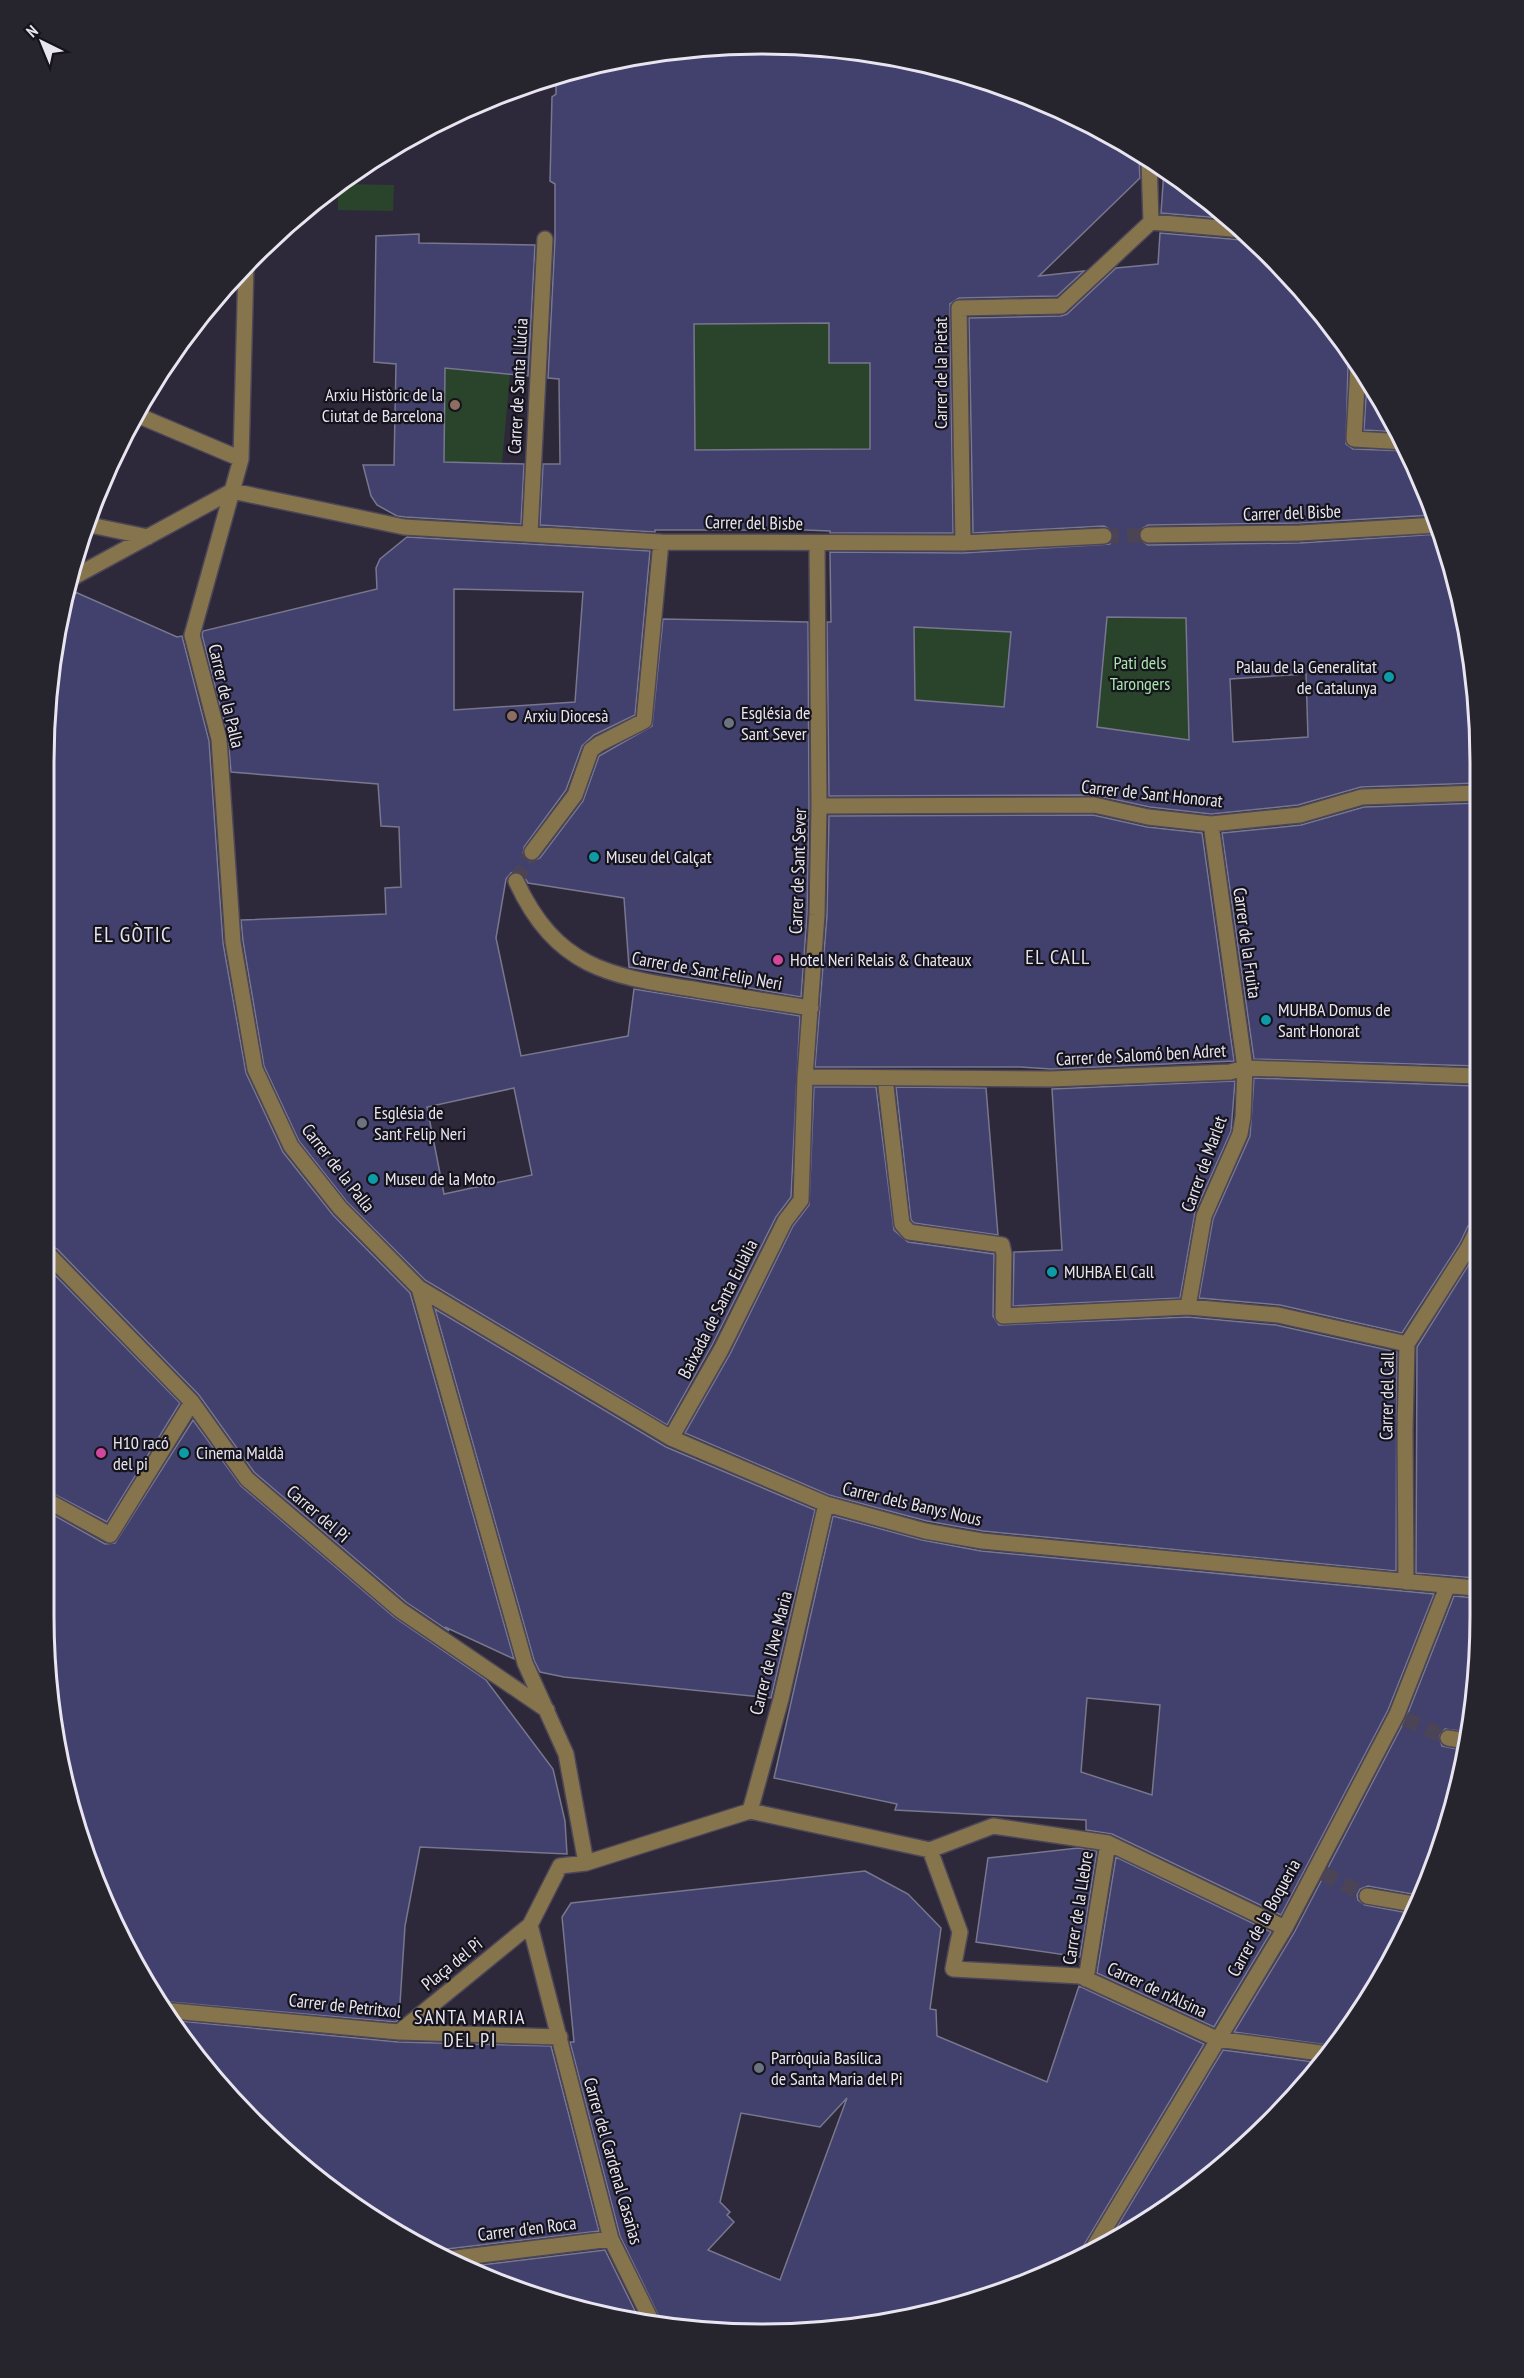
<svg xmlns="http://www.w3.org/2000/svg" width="1524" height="2378" viewBox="0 0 1524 2378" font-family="'PT Sans Narrow',sans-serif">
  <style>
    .green { fill: #2a442b }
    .building { fill: #42406d; stroke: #77778e; stroke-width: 1.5; fill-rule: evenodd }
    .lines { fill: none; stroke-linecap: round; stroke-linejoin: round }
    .minor-tunnel { stroke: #4a4456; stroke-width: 15; stroke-dasharray: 15 8; stroke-linecap: butt }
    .minor-casing { stroke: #4c4658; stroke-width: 18 }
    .minor { stroke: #85744c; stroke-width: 15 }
    .education-dot { fill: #8d6e63; stroke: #15131b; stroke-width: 2 }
    .culture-dot { fill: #0f9aa8; stroke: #15131b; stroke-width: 2 }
    .worship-dot { fill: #6b7280; stroke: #15131b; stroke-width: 2 }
    .hotel-dot { fill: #d1479c; stroke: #15131b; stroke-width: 2 }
    .labels { text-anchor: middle; stroke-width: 4.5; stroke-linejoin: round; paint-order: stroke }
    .street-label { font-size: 18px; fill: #e8e5f1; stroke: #15131b }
    .poi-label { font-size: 18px; fill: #e8e5f1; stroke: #15131b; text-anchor: start }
    .park-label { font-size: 18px; fill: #a7e6aa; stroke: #15131b }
    .neighbourhood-label { font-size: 20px; letter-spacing: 1.5px; fill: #e8e5f1; stroke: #15131b }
    .quarter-label { font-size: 21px; letter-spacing: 1.5px; fill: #e8e5f1; stroke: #15131b }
    .rim { fill: none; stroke: #e8e5f1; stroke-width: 3 }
  </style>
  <rect width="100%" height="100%" fill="#2e283b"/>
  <path class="green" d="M 338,184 L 394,185 L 393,211 L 338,210 Z
    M 829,323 L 870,363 L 870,449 L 695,450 L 694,324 Z
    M 445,368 L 510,374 L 502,463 L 444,462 Z
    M 1107,617 L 1186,618 L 1189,740 L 1097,727 L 1100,697 L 1004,707 L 915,700 L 914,627 L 1105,636 Z"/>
  <path class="building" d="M 715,45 L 855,50 L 993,82 L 1120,139 L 1141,154 L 1139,160 L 1140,178 L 1039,276 L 1084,271 L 1057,296 L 959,298 L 950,304 L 953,533 L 830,533 L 830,531 L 806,530 L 655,530 L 655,532 L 540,525 L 543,464 L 560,464 L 559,379 L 548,378 L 555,239 L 555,184 L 550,181 L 552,97 L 556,94 L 556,75 L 576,68 ZM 829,323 L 829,363 L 870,363 L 870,449 L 695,450 L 694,324 Z
    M 1164,170 L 1191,190 L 1232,219 L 1161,213 Z
    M 1160,233 L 1242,240 L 1250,237 L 1332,325 L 1353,358 L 1348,365 L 1346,444 L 1353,449 L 1409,451 L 1433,515 L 1300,523 L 1148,525 L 1140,530 L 1139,539 L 1148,545 L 1300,543 L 1440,534 L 1456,576 L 1479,715 L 1479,783 L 1361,787 L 1298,805 L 1211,814 L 1150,807 L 1094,795 L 829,796 L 827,622 L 831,622 L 830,552 L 963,553 L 1110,544 L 1113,540 L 1112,531 L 1104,526 L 973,533 L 969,318 L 1061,316 L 1067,314 L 1116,268 L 1158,264 ZM 1107,617 L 1186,618 L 1189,740 L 1097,727 ZM 914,627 L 1011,632 L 1004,707 L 915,700 ZM 1306,674 L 1308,737 L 1233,742 L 1230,679 Z
    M 419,234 L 419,243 L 535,245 L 528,376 L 445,368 L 444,462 L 524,464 L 521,524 L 405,517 L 397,516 L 377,505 L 371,496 L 363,465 L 394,465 L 396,364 L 374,362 L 376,236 Z
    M 1367,381 L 1399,432 L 1364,430 Z
    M 407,537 L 650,551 L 635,715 L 594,735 L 582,746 L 566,790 L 524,847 L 523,856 L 530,862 L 540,858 L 583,801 L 599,756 L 652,726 L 663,619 L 808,622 L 809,806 L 807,915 L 801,997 L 629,967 L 624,898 L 528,883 L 522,873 L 517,871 L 511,873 L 506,879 L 496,938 L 521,1056 L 628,1036 L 634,989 L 800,1016 L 791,1197 L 776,1217 L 712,1345 L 667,1425 L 425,1280 L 347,1202 L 299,1141 L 264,1066 L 243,941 L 241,920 L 386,914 L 385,888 L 401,887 L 399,827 L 381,826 L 378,784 L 231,772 L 228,737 L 202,635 L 203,631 L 377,589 L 376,568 L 380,559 ZM 454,589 L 583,592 L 575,702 L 454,710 ZM 514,1088 L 532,1175 L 444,1194 L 427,1107 Z
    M 75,592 L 177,637 L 182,636 L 209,741 L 223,943 L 246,1073 L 283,1152 L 333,1215 L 410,1293 L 514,1659 L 445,1627 L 449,1631 L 406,1602 L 254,1472 L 199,1395 L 57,1249 L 50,1246 L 50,695 Z
    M 1479,803 L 1477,1066 L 1254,1059 L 1222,833 L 1301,825 L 1364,807 Z
    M 1093,815 L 1147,827 L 1202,833 L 1234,1061 L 1051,1069 L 1020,1067 L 815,1067 L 827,915 L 829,816 Z
    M 1254,1078 L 1477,1086 L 1477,1220 L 1468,1226 L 1460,1243 L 1402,1333 L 1280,1305 L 1199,1298 L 1213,1219 L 1250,1136 Z
    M 1235,1081 L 1231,1131 L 1195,1212 L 1180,1298 L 1013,1306 L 1014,1252 L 1062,1250 L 1052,1089 Z
    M 814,1087 L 876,1087 L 894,1230 L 908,1242 L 994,1254 L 993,1316 L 999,1325 L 1188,1317 L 1276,1325 L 1397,1352 L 1396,1571 L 983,1531 L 927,1521 L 829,1495 L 685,1433 L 730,1354 L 793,1226 L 809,1205 Z
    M 896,1087 L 986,1088 L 998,1235 L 914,1223 L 911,1220 Z
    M 1476,1253 L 1475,1578 L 1416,1573 L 1417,1347 Z
    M 50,1270 L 180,1403 L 107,1522 L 50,1492 Z
    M 435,1309 L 666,1447 L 815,1510 L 771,1698 L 564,1677 L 540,1672 L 534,1660 Z
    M 193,1420 L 241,1486 L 394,1617 L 486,1680 L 553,1769 L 565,1821 L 567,1854 L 420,1847 L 405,1926 L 399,2019 L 396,2022 L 158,2001 L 82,1847 L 50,1710 L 50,1513 L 105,1544 L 115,1543 Z
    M 833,1516 L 922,1540 L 981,1551 L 1434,1594 L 1388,1710 L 1281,1915 L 1112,1834 L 1086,1830 L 1086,1820 L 895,1810 L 897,1804 L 774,1778 ZM 1087,1698 L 1160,1705 L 1152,1795 L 1081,1772 Z
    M 1454,1596 L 1475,1598 L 1474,1709 L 1468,1732 L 1445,1729 L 1439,1736 L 1442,1746 L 1463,1750 L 1426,1891 L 1423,1896 L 1368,1886 L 1360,1889 L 1357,1895 L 1358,1900 L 1365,1905 L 1414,1914 L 1384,1976 L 1334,2046 L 1234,2032 L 1294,1933 L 1406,1718 Z
    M 1078,1848 L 1097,1851 L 1080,1957 L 976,1942 L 988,1858 Z
    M 1116,1857 L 1271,1932 L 1214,2027 L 1097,1973 Z
    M 865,1871 L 908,1894 L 941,1928 L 930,2009 L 936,2010 L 937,2036 L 1047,2082 L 1079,1986 L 1204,2044 L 1081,2250 L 1079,2261 L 948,2310 L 762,2334 L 663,2325 L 620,2236 L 570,2042 L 574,2042 L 562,1917 L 571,1903 ZM 847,2098 L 780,2280 L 708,2250 L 734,2222 L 727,2215 L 730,2212 L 720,2202 L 741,2113 L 820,2127 Z
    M 169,2020 L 398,2042 L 551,2046 L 599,2231 L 447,2249 L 439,2255 L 404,2239 L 324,2186 L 222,2090 Z
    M 1223,2050 L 1321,2063 L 1302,2089 L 1161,2214 L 1106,2245 Z
    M 605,2250 L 641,2323 L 622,2321 L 531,2296 L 465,2267 Z"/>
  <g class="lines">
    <path class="minor-tunnel" d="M 1104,536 L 1148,535
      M 516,881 L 532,852
      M 1405,1719 L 1448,1738
      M 1323,1873 L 1367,1896"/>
    <g class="minor-casing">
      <path id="minor" d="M 1151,222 L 1243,230
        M 246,265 L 241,459 L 192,635 L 219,739 L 233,942 L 255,1069 L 291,1146 L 340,1208 L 419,1288 L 525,1663 L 566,1754 L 586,1863
        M 1358,366 L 1354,439 L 1405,442
        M 137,415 L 241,459
        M 85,524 L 148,537
        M 530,534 L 545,239
        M 1148,535 L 1300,533 L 1437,525
        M 963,543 L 959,308 L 1061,306 L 1151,222 L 1149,160
        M 70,579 L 232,491 L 404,527 L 661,542 L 963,543 L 1104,536
        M 819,806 L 1094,805 L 1148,817 L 1211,824 L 1300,815 L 1362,797 L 1479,793
        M 532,852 L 575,795 L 591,750 L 599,744 L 644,721 L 661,542
        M 516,881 C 556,967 607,976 693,989 C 732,996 772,1002 811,1008
        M 805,1077 L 1051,1079 L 1230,1072 L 1245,1068 L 1477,1076
        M 885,1078 L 902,1224 L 909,1232 L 1002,1245 L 1004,1254 L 1003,1316 L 1188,1307 L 1278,1315 L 1407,1344
        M 50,1256 L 192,1402 L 247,1479 L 400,1610 L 547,1710
        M 419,1288 L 671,1438 L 826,1504 L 925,1531 L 982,1541 L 1475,1588
        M 1188,1307 L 1204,1216 L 1240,1134 L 1243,1117 L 1245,1068 L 1211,824
        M 671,1438 L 721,1350 L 785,1221 L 801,1200 L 805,1077 L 817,915 L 819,806 L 817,543
        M 50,1502 L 110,1535 L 192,1402
        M 1406,1582 L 1405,1430 L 1407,1344 L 1468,1248 L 1477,1230
        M 1448,1738 L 1466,1741
        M 750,1811 L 781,1699 L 826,1504
        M 930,1850 L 960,1932 L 953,1969 L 1080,1976 L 1217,2039 L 1328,2054
        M 1367,1896 L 1419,1905
        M 530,1925 L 611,2239 L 653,2324
        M 1086,1979 L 1108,1843
        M 162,2010 L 399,2032 L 560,2037
        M 399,2032 L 530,1925 L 560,1866 L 586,1863 L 750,1811 L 930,1850 L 993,1826 L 1108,1843 L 1285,1928
        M 1089,2255 L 1285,1928 L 1397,1714 L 1447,1587
        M 448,2259 L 611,2239"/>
    </g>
    <use href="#minor" class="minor"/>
  </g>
  <g class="education-dot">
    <circle cx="455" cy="405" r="6"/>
    <circle cx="512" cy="716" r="6"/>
  </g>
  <g class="culture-dot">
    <circle cx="1389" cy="677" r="6"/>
    <circle cx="594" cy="857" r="6"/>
    <circle cx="1266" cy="1020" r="6"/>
    <circle cx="373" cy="1179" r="6"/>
    <circle cx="1052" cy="1272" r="6"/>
    <circle cx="184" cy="1453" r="6"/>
  </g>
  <g class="worship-dot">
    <circle cx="729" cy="723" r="6"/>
    <circle cx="362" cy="1123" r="6"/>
    <circle cx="759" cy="2068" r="6"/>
  </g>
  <g class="hotel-dot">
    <circle cx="778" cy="960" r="6"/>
    <circle cx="101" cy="1453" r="6"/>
  </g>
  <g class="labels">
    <g class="street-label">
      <text transform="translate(941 373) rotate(-90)" y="6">Carrer de la Pietat</text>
      <text transform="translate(518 386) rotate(-87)" y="6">Carrer de Santa Llúcia</text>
      <text transform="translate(1292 513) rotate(-2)" y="6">Carrer del Bisbe</text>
      <text transform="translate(754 523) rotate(1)" y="6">Carrer del Bisbe</text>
      <text transform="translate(226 696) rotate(77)" y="6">Carrer de la Palla</text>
      <text transform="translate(1152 794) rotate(6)" y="6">Carrer de Sant Honorat</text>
      <text transform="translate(798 871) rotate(-88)" y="6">Carrer de Sant Sever</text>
      <text transform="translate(1247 943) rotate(82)" y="6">Carrer de la Fruita</text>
      <text transform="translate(707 971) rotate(10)" y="6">Carrer de Sant Felip Neri</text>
      <text transform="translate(1141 1055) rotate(-3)" y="6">Carrer de Salomó ben Adret</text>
      <text transform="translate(1204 1164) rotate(-70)" y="6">Carrer de Marlet</text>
      <text transform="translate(338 1168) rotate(52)" y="6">Carrer de la Palla</text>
      <text transform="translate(718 1309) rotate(-63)" y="6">Baixada de Santa Eulàlia</text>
      <text transform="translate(1387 1396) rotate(-89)" y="6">Carrer del Call</text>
      <text transform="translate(912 1504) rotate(13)" y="6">Carrer dels Banys Nous</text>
      <text transform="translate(318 1514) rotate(41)" y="6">Carrer del Pi</text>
      <text transform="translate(771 1653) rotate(-76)" y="6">Carrer de l'Ave Maria</text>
      <text transform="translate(1078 1908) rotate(-81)" y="6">Carrer de la Llebre</text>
      <text transform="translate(1264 1918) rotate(-61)" y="6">Carrer de la Boqueria</text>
      <text transform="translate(452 1964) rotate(-39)" y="6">Plaça del Pi</text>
      <text transform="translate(1157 1990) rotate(25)" y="6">Carrer de n'Alsina</text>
      <text transform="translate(345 2006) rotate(6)" y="6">Carrer de Petritxol</text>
      <text transform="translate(613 2161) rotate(74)" y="6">Carrer del Cardenal Casañas</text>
      <text transform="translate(527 2229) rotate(-7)" y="6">Carrer d'en Roca</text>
    </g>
    <g class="poi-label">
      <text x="443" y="401" text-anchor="end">Arxiu Històric de la<tspan x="443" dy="21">Ciutat de Barcelona</tspan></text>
      <text x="1377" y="673" text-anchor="end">Palau de la Generalitat<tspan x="1377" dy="21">de Catalunya</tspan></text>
      <text x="741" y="719">Església de<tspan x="741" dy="21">Sant Sever</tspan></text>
      <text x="524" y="722">Arxiu Diocesà</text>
      <text x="606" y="863">Museu del Calçat</text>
      <text x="790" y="966">Hotel Neri Relais &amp; Chateaux</text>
      <text x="1278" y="1016">MUHBA Domus de<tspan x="1278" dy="21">Sant Honorat</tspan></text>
      <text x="374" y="1119">Església de<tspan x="374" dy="21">Sant Felip Neri</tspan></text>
      <text x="385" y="1185">Museu de la Moto</text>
      <text x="1064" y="1278">MUHBA El Call</text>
      <text x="113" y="1449">H10 racó<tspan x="113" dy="21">del pi</tspan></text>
      <text x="196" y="1459">Cinema Maldà</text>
      <text x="771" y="2064">Parròquia Basílica<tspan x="771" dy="21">de Santa Maria del Pi</tspan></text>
    </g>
    <g class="park-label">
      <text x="1140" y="669">Pati dels<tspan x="1140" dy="21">Tarongers</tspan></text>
    </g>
    <g class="neighbourhood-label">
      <text x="1058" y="964">EL CALL</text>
      <text x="470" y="2024">SANTA MARIA<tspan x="470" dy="23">DEL PI</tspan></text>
    </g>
    <g class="quarter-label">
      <text x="133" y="942">EL GÒTIC</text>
    </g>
  </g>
  <path d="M0 0H1524V2378H0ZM762 54H762A708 708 0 0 1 1470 762V1616A708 708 0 0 1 762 2324H762A708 708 0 0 1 54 1616V762A708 708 0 0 1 762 54Z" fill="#26242c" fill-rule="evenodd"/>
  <path class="rim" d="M762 54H762A708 708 0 0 1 1470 762V1616A708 708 0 0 1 762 2324H762A708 708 0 0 1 54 1616V762A708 708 0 0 1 762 54Z"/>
  <g transform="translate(42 42) rotate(317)" stroke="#15131b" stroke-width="4.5" paint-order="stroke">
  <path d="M0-4.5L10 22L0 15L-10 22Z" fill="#e8e5f1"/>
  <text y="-9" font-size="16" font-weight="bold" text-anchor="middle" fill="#e8e5f1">N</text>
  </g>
</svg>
